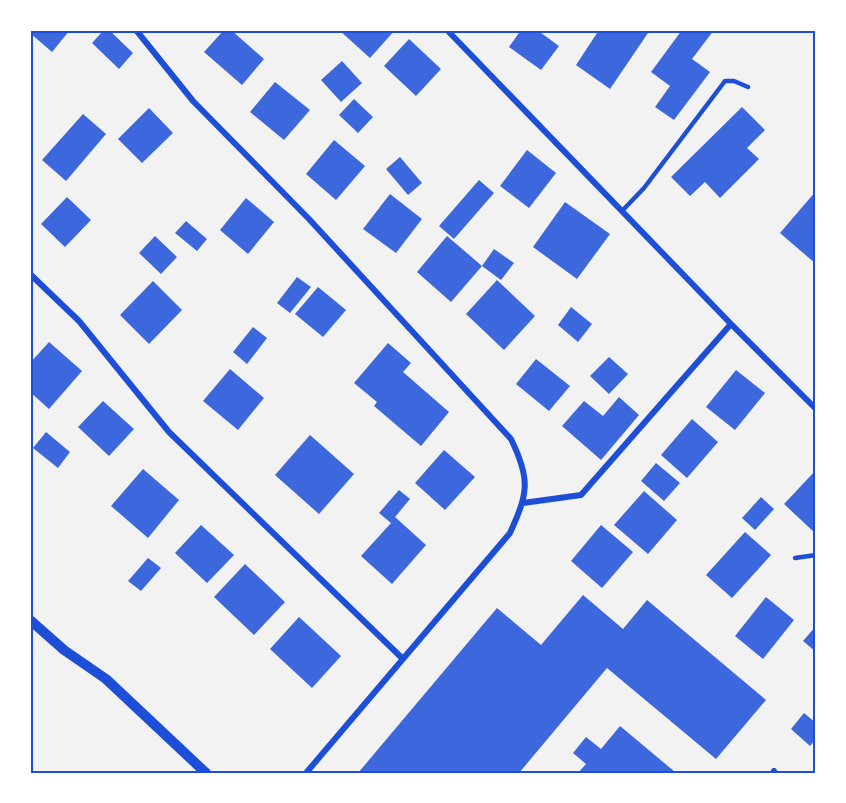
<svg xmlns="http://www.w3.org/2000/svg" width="846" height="803" viewBox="0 0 846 803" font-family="'Noto Sans',sans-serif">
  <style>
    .building { fill: #3d67dc }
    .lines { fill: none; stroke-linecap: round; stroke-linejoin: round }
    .service { stroke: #1d4ed8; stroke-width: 4.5 }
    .minor { stroke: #1d4ed8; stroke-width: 6 }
    .tertiary { stroke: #1d4ed8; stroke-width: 10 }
    .neatline { fill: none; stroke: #1d4ed8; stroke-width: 2 }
  </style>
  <rect width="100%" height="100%" fill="#f2f2f2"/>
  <path class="building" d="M 30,30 L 70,30 L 52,52 L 30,33 Z
    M 104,30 L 109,30 L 133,53 L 119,69 L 92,43 Z
    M 224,30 L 231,30 L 264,59 L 242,85 L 204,52 Z
    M 339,30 L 395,30 L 370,58 Z
    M 521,30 L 537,30 L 559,46 L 541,70 L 509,47 Z
    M 599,30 L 650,30 L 610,89 L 576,65 Z
    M 682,30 L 714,30 L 692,59 L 710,72 L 674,120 L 655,107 L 670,86 L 651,72 Z
    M 409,39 L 441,69 L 416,96 L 384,66 Z
    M 342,61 L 362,83 L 341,102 L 321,80 Z
    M 275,82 L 310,110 L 284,140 L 250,112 Z
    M 354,99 L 373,117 L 358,133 L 339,115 Z
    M 742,107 L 765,130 L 747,148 L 759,159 L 720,198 L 705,182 L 690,196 L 671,177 Z
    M 149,108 L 173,133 L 142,163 L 118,139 Z
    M 83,114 L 106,134 L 66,181 L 42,160 Z
    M 334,140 L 365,166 L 336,200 L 306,174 Z
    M 527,150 L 556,173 L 529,208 L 500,186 Z
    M 400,157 L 422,183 L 408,195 L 386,169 Z
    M 479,180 L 494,193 L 454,239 L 439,226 Z
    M 816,191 L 816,264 L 780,233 Z
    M 390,194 L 422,219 L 396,253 L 363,229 Z
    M 67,197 L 91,220 L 65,247 L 41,224 Z
    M 246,198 L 274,222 L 248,254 L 220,230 Z
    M 565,202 L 610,234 L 577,279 L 533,247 Z
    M 186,221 L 207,239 L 197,251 L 175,233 Z
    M 155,236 L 177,257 L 161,274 L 139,253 Z
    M 447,236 L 482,266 L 494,249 L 514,263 L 501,280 L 482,266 L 451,302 L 417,272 Z
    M 297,277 L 311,287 L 290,313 L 277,303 Z
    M 497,280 L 535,316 L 504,350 L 466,314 Z
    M 153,281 L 182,310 L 149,344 L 120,315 Z
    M 318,287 L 346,310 L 323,337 L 295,314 Z
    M 571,307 L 592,324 L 578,342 L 558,325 Z
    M 253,327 L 267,338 L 247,364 L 233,352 Z
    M 49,342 L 82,371 L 49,409 L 30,392 L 30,363 Z
    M 388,343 L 411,363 L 403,372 L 449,412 L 421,446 L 374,406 L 377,402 L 354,383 Z
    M 609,357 L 628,374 L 609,394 L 590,376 Z
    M 536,359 L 570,386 L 549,411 L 516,384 Z
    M 230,369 L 264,398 L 238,430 L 203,401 Z
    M 736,370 L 765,393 L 735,430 L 706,407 Z
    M 619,397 L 639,415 L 601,460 L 562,426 L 584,401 L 603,416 Z
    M 103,401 L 134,429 L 109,456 L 78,427 Z
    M 692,419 L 718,442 L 687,478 L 661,455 Z
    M 46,432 L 70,452 L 58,468 L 33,448 Z
    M 310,435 L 354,474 L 319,514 L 275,475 Z
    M 444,450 L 475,477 L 445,510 L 415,483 Z
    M 656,463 L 680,483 L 664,501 L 641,481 Z
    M 143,469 L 179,500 L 148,538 L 111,506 Z
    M 816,470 L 816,532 L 815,533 L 784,504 Z
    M 399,490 L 410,499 L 395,517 L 426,545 L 392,584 L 361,556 L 391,523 L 379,513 Z
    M 644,491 L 677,520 L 648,554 L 614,525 Z
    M 761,497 L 774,509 L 755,530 L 742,518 Z
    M 201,525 L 234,555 L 207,583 L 175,553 Z
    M 601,525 L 633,552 L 602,588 L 571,561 Z
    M 745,532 L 771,555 L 732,598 L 706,575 Z
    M 148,558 L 161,568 L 141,591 L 128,581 Z
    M 245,564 L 285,602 L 254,635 L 214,597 Z
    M 583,595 L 623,629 L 647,600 L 766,700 L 716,759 L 607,668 L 519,773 L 358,773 L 497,608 L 541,645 Z
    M 766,597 L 794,620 L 763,659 L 735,636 Z
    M 299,617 L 341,656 L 312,688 L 270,649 Z
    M 816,626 L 816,652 L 803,641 Z
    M 804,713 L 816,723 L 816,739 L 810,746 L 791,729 Z
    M 620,726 L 675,772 L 674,773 L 578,773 L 586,764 L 573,753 L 586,737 L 601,749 Z"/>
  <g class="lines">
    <path class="service" d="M 622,211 L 644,188 L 725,81 L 734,81 L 748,87
      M 795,558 L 816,555"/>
    <path class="minor" d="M 136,30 L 193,101 L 309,219 L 511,439 C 531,480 528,493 510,533 L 306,773
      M 447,30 L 731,324 L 816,409
      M 30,274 L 79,321 L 169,432 L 403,659
      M 523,503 L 581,495 L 731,324
      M 774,771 L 775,773"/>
    <path class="tertiary" d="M 30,620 L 64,650 L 106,679 L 206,773"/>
  </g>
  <rect width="846" height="803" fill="none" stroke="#ffffff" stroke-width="63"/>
  <rect x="32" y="32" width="782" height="740" class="neatline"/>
</svg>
